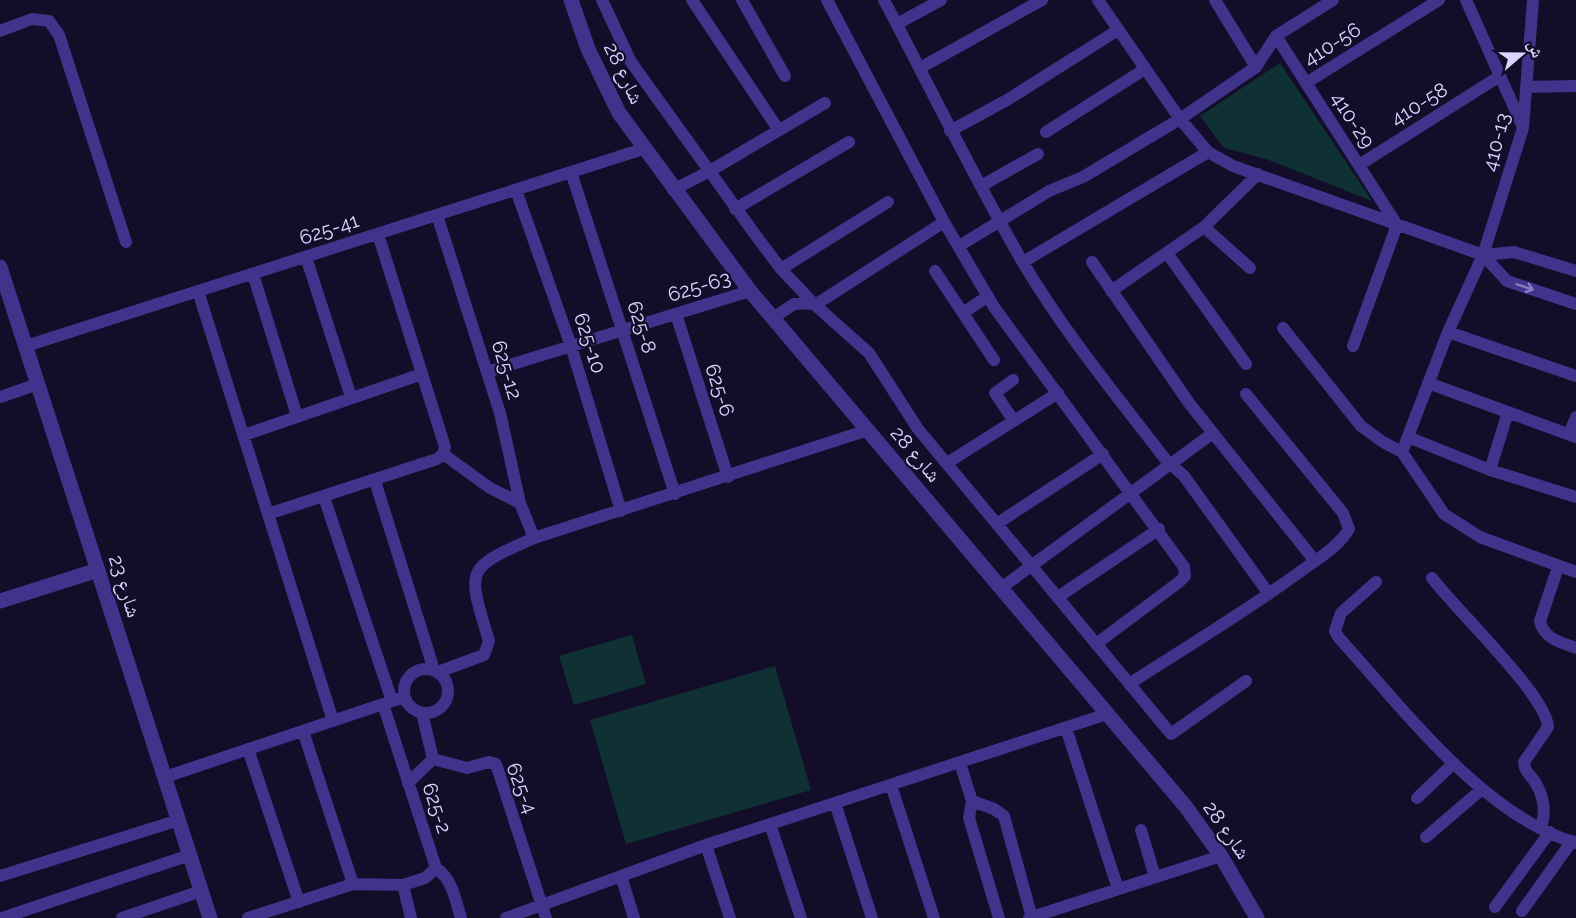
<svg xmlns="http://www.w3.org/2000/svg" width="1576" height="918" viewBox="0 0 1576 918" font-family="Raleway,'Noto Naskh Arabic',sans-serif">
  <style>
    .green { fill: #0f3133 }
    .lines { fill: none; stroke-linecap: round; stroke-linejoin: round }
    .minor { stroke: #3f338c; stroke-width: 12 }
    .tertiary { stroke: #3f338c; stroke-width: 15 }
    .oneway { stroke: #867cc0 }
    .labels { text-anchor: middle; stroke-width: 4.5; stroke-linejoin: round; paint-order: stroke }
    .street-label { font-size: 20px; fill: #ddd5ff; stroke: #140d29 }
  </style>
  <rect width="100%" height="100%" fill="#140d29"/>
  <path class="green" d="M 1280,63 L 1372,201 L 1266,159 L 1224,148 L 1200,116 Z
    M 632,635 L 646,684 L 574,705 L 559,656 Z
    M 775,666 L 811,790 L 626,844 L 590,720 Z"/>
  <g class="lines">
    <path class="minor" d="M 602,0 L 631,62 L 754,233 L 781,269 L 814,304 L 869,353 L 918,429 L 1171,734 L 1246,681
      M 692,0 L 778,129
      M 742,0 L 785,76
      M 827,0 L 944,222 L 994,307 L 1184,567 L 1185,576 L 1179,582 L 1096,644
      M 884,0 C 930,87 973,176 1022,261 C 1064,332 1116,395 1166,460 L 1184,476 L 1269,594
      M 1098,0 L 1180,119 L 1208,152 L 1233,166 L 1483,255 L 1514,252 L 1576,271
      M 1215,0 L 1256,67
      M 1466,0 L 1522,125
      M 897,24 L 941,0
      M 0,31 L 32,19 L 49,21 L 59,35 L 126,242
      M 1276,36 L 1397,225 L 1353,346
      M 920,68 L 1042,0
      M 1306,83 L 1439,0
      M 1526,87 L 1576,86
      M 950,131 L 1007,100 L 1118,30
      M 1046,132 L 1145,69
      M 1359,165 L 1500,76
      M 571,172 L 675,494
      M 981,186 L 1038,154
      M 516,190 L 571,346 L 621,511
      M 673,190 L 710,171 L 825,103
      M 735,209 L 849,142
      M 437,215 L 500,413 L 520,503 L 534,538
      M 1204,227 L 1250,268
      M 959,246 L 1049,191 L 1083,177 L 1180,119 L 1256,67 L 1276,36 L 1333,0
      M 1167,253 L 1246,364
      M 1483,255 L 1507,281 L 1576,304
      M 306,257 L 351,397
      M 1023,262 L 1208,152
      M 1092,262 L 1189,403 L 1315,561
      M 781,269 L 888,202
      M 935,271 L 994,360
      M 253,274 L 297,416
      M 198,291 L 333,721
      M 1111,291 L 1204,227 L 1258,174
      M 963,313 L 988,296
      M 676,314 L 728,477
      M 773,318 L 794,304 L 818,303 L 944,222
      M 1283,328 L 1361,426 L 1383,442 L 1402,452 L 1444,514 L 1480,537 L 1576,572
      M 1448,332 L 1576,376
      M 26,346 L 643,149
      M 487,372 L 750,291
      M 1013,380 L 995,393 L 1014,421
      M 1428,383 L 1576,437
      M 0,397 L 38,384
      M 1569,434 L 1576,417
      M 244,435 L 422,374
      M 1408,437 L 1490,470 L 1576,497
      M 1402,452 L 1448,332 L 1483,255 L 1523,128 L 1533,0
      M 443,454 L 490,488 L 520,503
      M 947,463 L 1058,393
      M 1490,470 L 1508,412
      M 375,481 L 434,670
      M 324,497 L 392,701
      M 268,514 L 437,459 L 443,454 L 445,447 L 378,234
      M 998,523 L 1103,454
      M 1558,567 L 1540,621 C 1544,639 1560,642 1576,648
      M 1432,578 C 1455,609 1547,696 1548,727 L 1524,762 C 1525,771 1528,773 1533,779 C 1543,793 1547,811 1541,827
      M 1376,582 L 1341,613 L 1335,631 L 1339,638 C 1403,708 1483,816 1576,843
      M 1001,588 L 1213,433
      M 1058,597 L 1159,529
      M404 691a22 22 0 1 1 44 0a22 22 0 1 1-44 0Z
      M 438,672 L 484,655 L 489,641 C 467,568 464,569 534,538 L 868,430
      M 1129,684 C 1185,648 1243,613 1297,574 C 1314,561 1338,548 1349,529 L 1343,513 L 1246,394
      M 383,704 L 436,868 C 453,880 455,899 461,918
      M 422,713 L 433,759
      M 1066,728 L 1118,889
      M 303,731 L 353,884
      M 248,749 L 299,902
      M 960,763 L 972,801 L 969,818 L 999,918
      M 165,777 L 404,697
      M 408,783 L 433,759 L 467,768 L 489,762 L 496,764 L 546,918
      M 891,785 L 934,918
      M 1417,798 L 1454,763
      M 972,801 L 994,809 L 1004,816 L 1032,918
      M 835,803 L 872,918
      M 770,824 L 801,918
      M 1141,830 L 1155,877
      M 1426,837 L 1481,790
      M 706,845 L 730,918
      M 0,876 L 179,820
      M 621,876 L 634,918
      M 403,885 L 411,918
      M 1495,907 L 1550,832
      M 1522,911 L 1572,841
      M 2,918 L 190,855
      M 122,918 L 201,891
      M 248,918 L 353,884 L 403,885 L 425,878 L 436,868
      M 506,918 L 706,845 L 1107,714
      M 1029,918 L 1221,856"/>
    <path class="tertiary" d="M 571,0 L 588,49 L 619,113 L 750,291 L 1186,807 L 1221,856 L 1257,918
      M 0,267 L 210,918
      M 0,601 L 98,570"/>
  </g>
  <defs><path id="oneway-shaft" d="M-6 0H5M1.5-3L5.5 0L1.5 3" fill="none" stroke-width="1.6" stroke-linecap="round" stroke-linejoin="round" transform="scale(1.5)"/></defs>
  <use class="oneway" href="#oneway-shaft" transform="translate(1525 287) rotate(19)"/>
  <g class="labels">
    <g class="street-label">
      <text transform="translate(1332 44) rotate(-32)" y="7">410-56</text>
      <text transform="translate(624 73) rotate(64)" y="7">شارع 28</text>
      <text transform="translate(1419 104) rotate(-32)" y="7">410-58</text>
      <text transform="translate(1353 120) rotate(57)" y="7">410-29</text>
      <text transform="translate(1496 142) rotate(-76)" y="7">410-13</text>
      <text transform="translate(329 229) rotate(-18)" y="7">625-41</text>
      <text transform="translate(699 286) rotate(-17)" y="7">625-63</text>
      <text transform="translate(642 327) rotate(72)" y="7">625-8</text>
      <text transform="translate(590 343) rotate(72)" y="7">625-10</text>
      <text transform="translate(507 370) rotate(73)" y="7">625-12</text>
      <text transform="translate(720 390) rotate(72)" y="7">625-6</text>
      <text transform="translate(916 454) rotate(50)" y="7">شارع 28</text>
      <text transform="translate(125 586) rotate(72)" y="7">شارع 23</text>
      <text transform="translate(522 788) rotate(69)" y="7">625-4</text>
      <text transform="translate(437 808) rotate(72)" y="7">625-2</text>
      <text transform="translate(1227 830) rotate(55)" y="7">شارع 28</text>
    </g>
  </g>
  <g transform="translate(1522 54) rotate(70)" stroke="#140d29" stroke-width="4.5" paint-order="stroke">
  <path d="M0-4.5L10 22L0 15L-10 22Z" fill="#ddd5ff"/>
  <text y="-9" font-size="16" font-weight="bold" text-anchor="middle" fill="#ddd5ff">ش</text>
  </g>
</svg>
